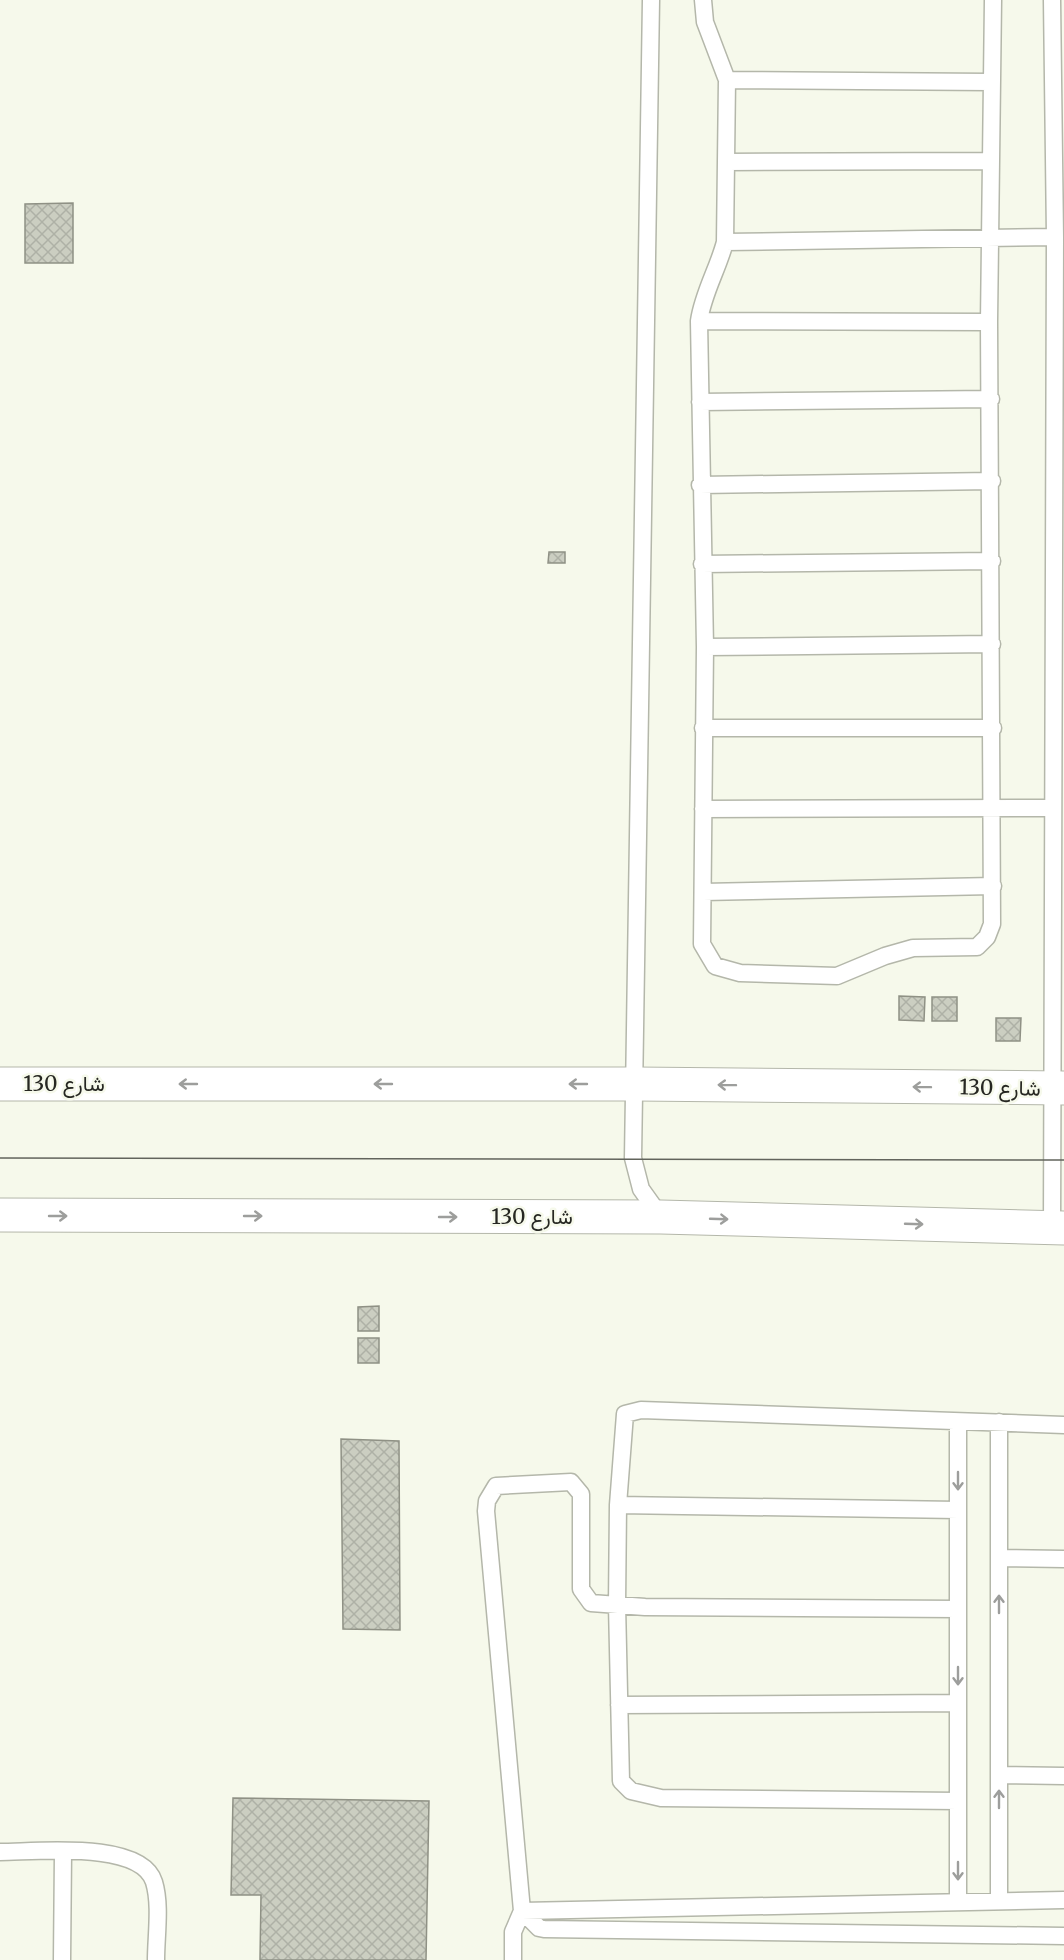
<svg xmlns="http://www.w3.org/2000/svg" width="1064" height="1960" viewBox="0 0 1064 1960" font-family="Merriweather,Vazirmatn,serif">
  <style>
    .building { fill: url(#building-cross-hatch); stroke: #8f9185; stroke-width: 1.5 }
    .lines { fill: none; stroke-linecap: round; stroke-linejoin: round }
    .service-casing { stroke: #b4b7aa; stroke-width: 19 }
    .minor-casing { stroke: #b4b7aa; stroke-width: 35 }
    .service { stroke: #fff; stroke-width: 16 }
    .minor { stroke: #fff; stroke-width: 33 }
    .tram { stroke: #62645c; stroke-width: 1.5 }
    .oneway { stroke: #9d9e9c }
    .labels { text-anchor: middle; stroke-width: 5; stroke-linejoin: round; paint-order: stroke }
    .street-label { font-size: 21px; fill: #262722; stroke: #f6f9eb }
  </style>
  <defs>
    <pattern id="building-cross-hatch" width="8" height="8" patternUnits="userSpaceOnUse" patternTransform="scale(1.5)"><rect width="8" height="8" fill="#cbcec1"/><path d="M0 0l8 8M0 8l8-8" fill="none" stroke="#aeb1a6"/></pattern>
  </defs>
  <rect width="100%" height="100%" fill="#f6f9eb"/>
  <path class="building" d="M 73,203 L 73,263 L 25,263 L 25,204 Z
    M 549,552 L 565,552 L 565,563 L 548,563 Z
    M 899,996 L 925,997 L 924,1021 L 899,1020 Z
    M 932,997 L 957,997 L 957,1021 L 932,1021 Z
    M 996,1018 L 1021,1018 L 1020,1041 L 996,1041 Z
    M 379,1306 L 379,1331 L 358,1331 L 358,1307 Z
    M 358,1338 L 379,1338 L 379,1363 L 358,1363 Z
    M 341,1439 L 399,1441 L 400,1630 L 343,1629 Z
    M 233,1798 L 429,1801 L 426,1960 L 260,1960 L 261,1895 L 231,1895 Z"/>
  <g class="lines">
    <g class="service-casing">
      <path id="service" d="M 651,0 L 633,1158 L 641,1189 L 661,1217
        M 703,0 L 705,22 L 727,80 L 725,242 C 718,269 703,293 699,321 L 705,647 L 702,944 L 715,966 L 740,973 L 837,976 L 885,956 L 913,948 L 977,947 L 987,937 L 992,924 L 989,322 L 993,0
        M 1052,0 L 1055,237 L 1052,1228
        M 727,80 L 990,82
        M 727,162 L 990,161
        M 725,242 L 1055,237
        M 699,321 L 989,322
        M 700,402 L 991,399
        M 700,485 L 992,481
        M 702,564 L 992,561
        M 705,647 L 992,644
        M 703,728 L 993,728
        M 703,809 L 1053,808
        M 703,892 L 993,886
        M 618,1505 L 958,1510
        M 999,1558 L 1064,1559
        M 619,1705 L 958,1703
        M 999,1775 L 1064,1776
        M 958,1801 L 661,1798 L 631,1791 L 621,1781 L 617,1605 L 618,1505 L 625,1414 L 641,1410 L 1064,1425
        M 0,1852 C 36,1852 141,1840 154,1882 C 161,1905 156,1936 156,1960
        M 958,1900 L 958,1422
        M 999,1900 L 999,1422
        M 522,1911 L 539,1928 L 544,1929 L 1064,1936
        M 522,1911 L 1064,1900
        M 62,1960 L 63,1853
        M 513,1960 L 513,1932 L 522,1911 L 486,1511 L 487,1501 L 496,1486 L 571,1482 L 581,1494 L 581,1589 L 591,1603 L 645,1607 L 958,1609"/>
    </g>
    <g class="minor-casing">
      <path id="minor" d="M 0,1084 L 636,1084 L 1064,1088
        M 0,1215 L 661,1217 L 1064,1228"/>
    </g>
    <use href="#service" class="service"/>
    <use href="#minor" class="minor"/>
    <path class="tram" d="M 0,1158 L 1064,1160"/>
  </g>
  <defs><path id="oneway-shaft" d="M-6 0H5M1.5-3L5.5 0L1.5 3" fill="none" stroke-width="1.6" stroke-linecap="round" stroke-linejoin="round" transform="scale(1.5)"/></defs>
  <g class="oneway">
    <use href="#oneway-shaft" transform="translate(188 1084) rotate(-180)"/>
    <use href="#oneway-shaft" transform="translate(383 1084) rotate(-180)"/>
    <use href="#oneway-shaft" transform="translate(578 1084) rotate(-180)"/>
    <use href="#oneway-shaft" transform="translate(727 1085) rotate(-179)"/>
    <use href="#oneway-shaft" transform="translate(922 1087) rotate(-179)"/>
    <use href="#oneway-shaft" transform="translate(58 1216)"/>
    <use href="#oneway-shaft" transform="translate(253 1216)"/>
    <use href="#oneway-shaft" transform="translate(448 1217)"/>
    <use href="#oneway-shaft" transform="translate(719 1219) rotate(2)"/>
    <use href="#oneway-shaft" transform="translate(914 1224) rotate(2)"/>
    <use href="#oneway-shaft" transform="translate(958 1481) rotate(90)"/>
    <use href="#oneway-shaft" transform="translate(999 1604) rotate(-90)"/>
    <use href="#oneway-shaft" transform="translate(958 1676) rotate(90)"/>
    <use href="#oneway-shaft" transform="translate(999 1799) rotate(-90)"/>
    <use href="#oneway-shaft" transform="translate(958 1871) rotate(90)"/>
  </g>
  <g class="labels">
    <g class="street-label">
      <text x="64" y="1091">شارع 130</text>
      <text transform="translate(1000 1088) rotate(1)" y="7">شارع 130</text>
      <text x="532" y="1224">شارع 130</text>
    </g>
  </g>
</svg>
